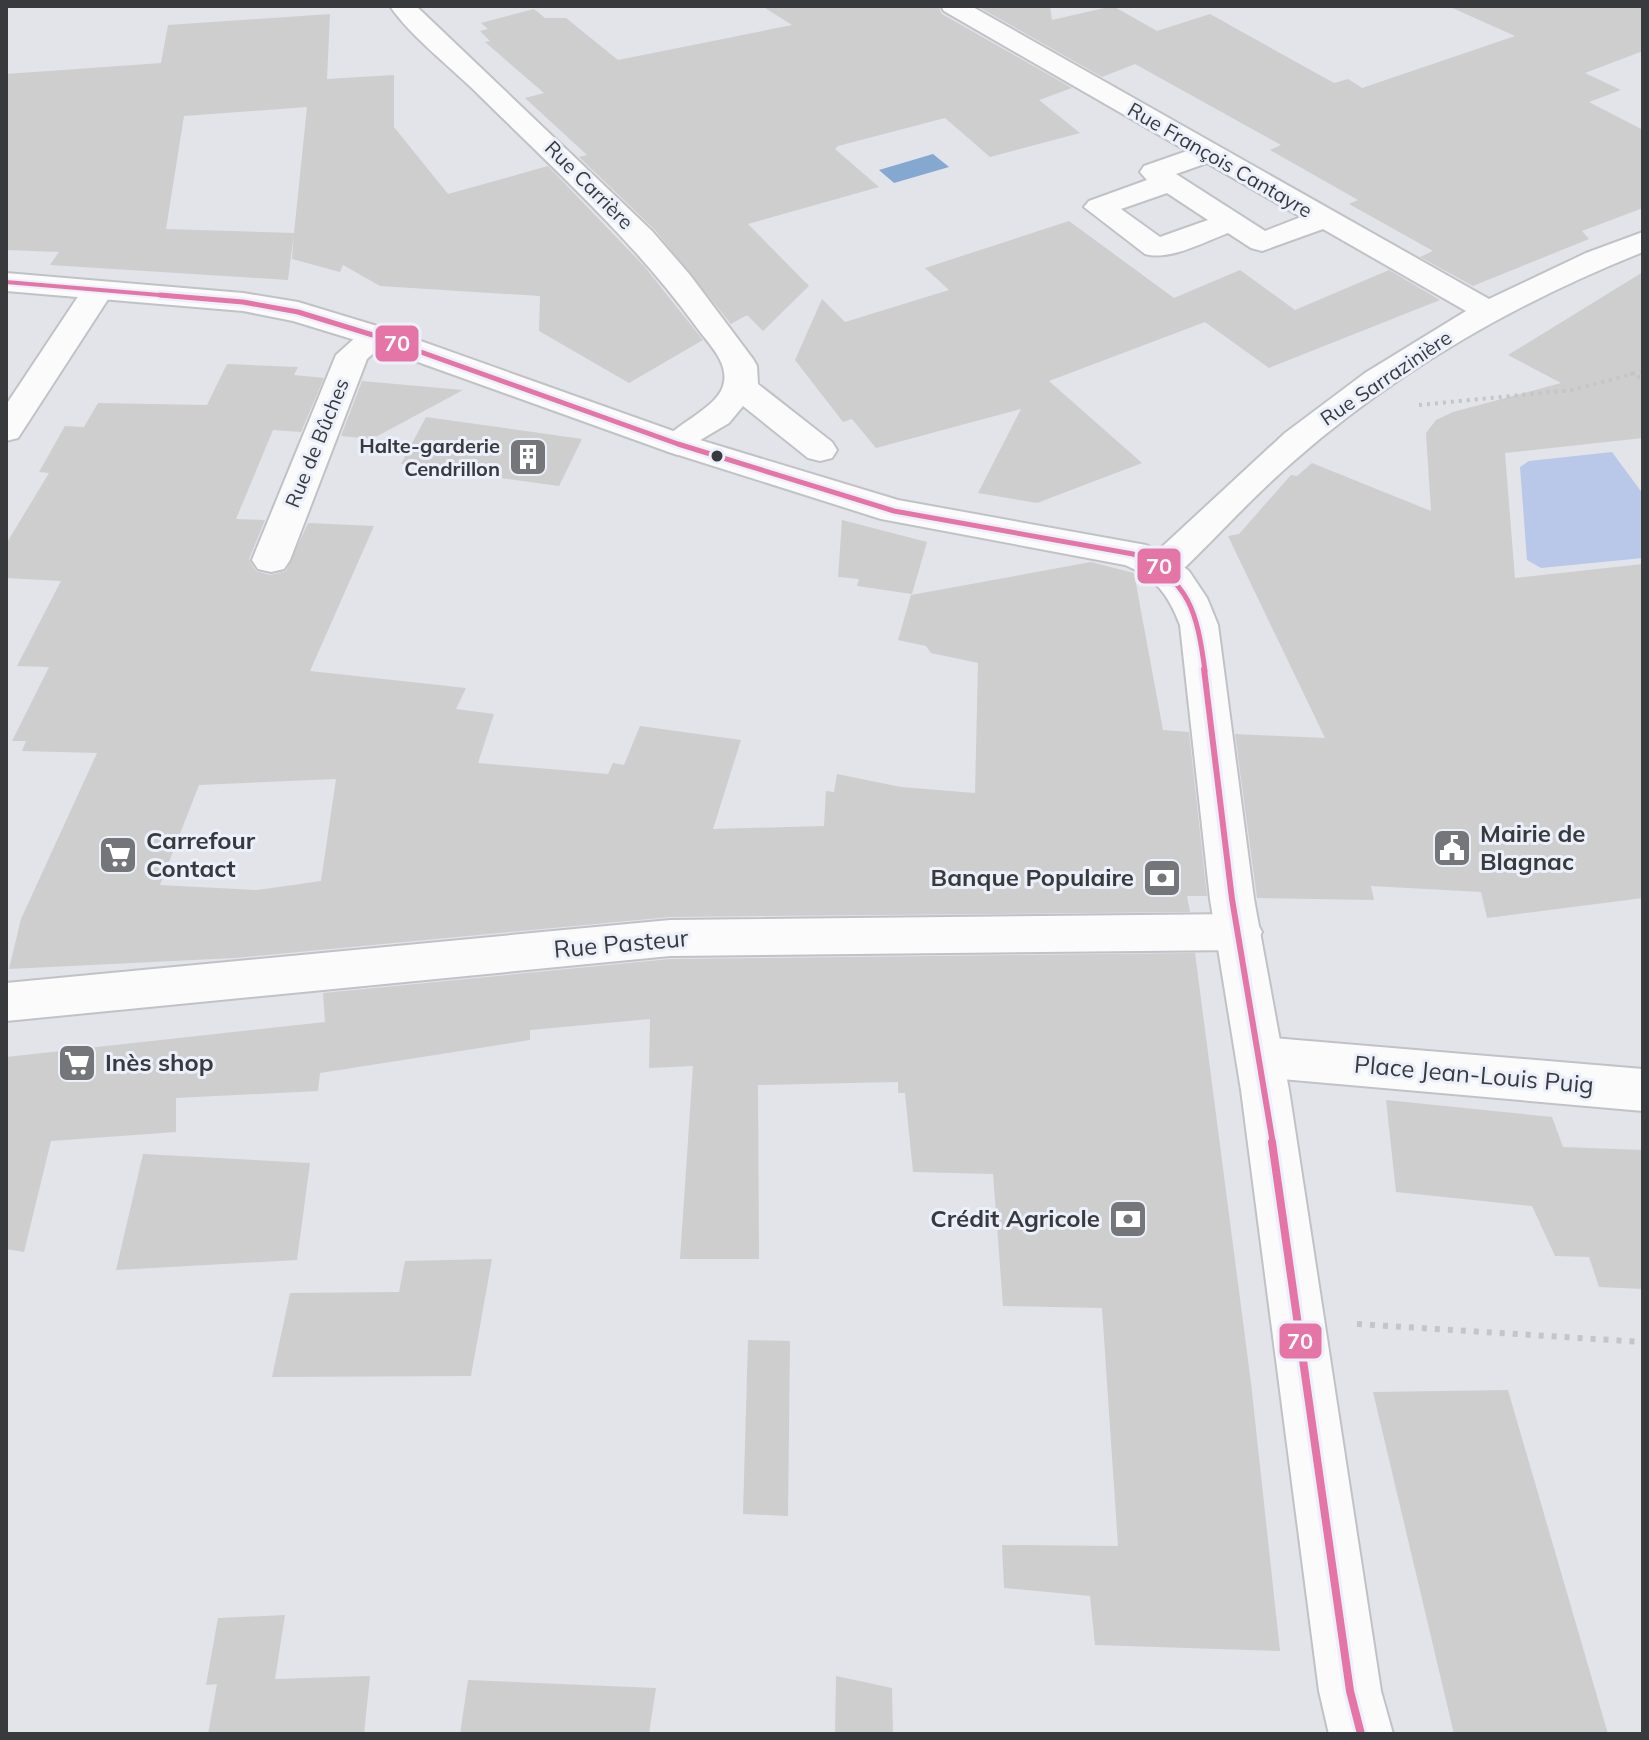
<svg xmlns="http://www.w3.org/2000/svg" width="1649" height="1740" viewBox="0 0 1649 1740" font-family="Mulish,sans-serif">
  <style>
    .green { fill: #b9c8e9 }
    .water { fill: #85a8d1 }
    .building { fill: #cececf; fill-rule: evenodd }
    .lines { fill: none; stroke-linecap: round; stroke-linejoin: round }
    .minor-casing { stroke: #c0c2c6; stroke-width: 4 }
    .major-casing { stroke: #c0c2c6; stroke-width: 4 }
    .path-far1 { stroke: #c5c5c8; stroke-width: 4; stroke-dasharray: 3 5; stroke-linecap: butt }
    .path { stroke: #c5c5c8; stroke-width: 6; stroke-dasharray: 5 8; stroke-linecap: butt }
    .minor { fill: #fbfbfc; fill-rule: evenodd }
    .major { fill: #fbfbfc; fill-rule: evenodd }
    .bus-1-far3-casing { stroke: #ebf0fa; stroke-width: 8 }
    .bus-1-far2-casing { stroke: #ebf0fa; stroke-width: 10 }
    .bus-1-far1-casing { stroke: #ebf0fa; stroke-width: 12 }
    .bus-1-casing { stroke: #ebf0fa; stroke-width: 14 }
    .bus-1-far3 { stroke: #e675a7; stroke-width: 4 }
    .bus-1-far2 { stroke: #e675a7; stroke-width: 5 }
    .bus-1-far1 { stroke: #e675a7; stroke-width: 6 }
    .bus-1 { stroke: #e675a7; stroke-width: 8 }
    .bus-dot { fill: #383a3e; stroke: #ebf0fa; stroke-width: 3 }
    .labels { text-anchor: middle; stroke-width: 6; stroke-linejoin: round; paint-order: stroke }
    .far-street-label { font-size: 20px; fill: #383a3e; stroke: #ebf0fa }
    .far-poi-label { font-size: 20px; font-weight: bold; fill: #383a3e; stroke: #ebf0fa; text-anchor: end }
    .poi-label { font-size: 24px; font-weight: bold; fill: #383a3e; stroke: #ebf0fa; text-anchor: start }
    .street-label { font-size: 24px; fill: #383a3e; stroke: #ebf0fa }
    .line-badge { stroke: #ebf0fa; stroke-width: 3 }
    .badge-label { font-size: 22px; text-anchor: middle; font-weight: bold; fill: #fff }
  </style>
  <rect width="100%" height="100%" fill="#e2e4ea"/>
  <path class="green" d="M 1612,452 L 1643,494 L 1643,558 L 1541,568 L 1527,560 L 1520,467 L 1529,461 Z"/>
  <path class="water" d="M 933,154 L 949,167 L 894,183 L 879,170 Z"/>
  <path class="building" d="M 762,6 L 938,6 L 942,14 L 1072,88 L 1039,100 L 1080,133 L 990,157 L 945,118 L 838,146 L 835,149 L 879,187 L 748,224 L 809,286 L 763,331 L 747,315 L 731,324 L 654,229 L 579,157 L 587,155 L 525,98 L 544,93 L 485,42 L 490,41 L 480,31 L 488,29 L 481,23 L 534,9 L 545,18 L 566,18 L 618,60 L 792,25 Z
    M 977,6 L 1050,6 L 1052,20 L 1113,6 L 1157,31 L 1210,14 L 1334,83 L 1348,79 L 1362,88 L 1515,36 L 1448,6 L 1643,6 L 1643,51 L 1585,73 L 1621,90 L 1589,102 L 1643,130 L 1643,208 L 1582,231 L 1589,239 L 1473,286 L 1420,257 L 1433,251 L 1349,204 L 1358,200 L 1270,150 L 1281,145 L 1135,64 L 1102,77 Z
    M 330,14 L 327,79 L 394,75 L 394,127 L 448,194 L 548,166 L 644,266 L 703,340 L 629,383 L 539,331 L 540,296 L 380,286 L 343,265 L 340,272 L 292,259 L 294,233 L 288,280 L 50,265 L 59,252 L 6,250 L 6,74 L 161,63 L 168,25 ZM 307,107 L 294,233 L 166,229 L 184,116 Z
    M 1069,221 L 1174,298 L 1240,270 L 1295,310 L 1389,270 L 1440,300 L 1269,368 L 1205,322 L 1049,381 L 1142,463 L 1037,503 L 978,493 L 1021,409 L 876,448 L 852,419 L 843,422 L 795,360 L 822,299 L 845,322 L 949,290 L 925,268 Z
    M 1643,272 L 1643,438 L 1505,453 L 1515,578 L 1643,564 L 1643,898 L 1487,918 L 1481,892 L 1371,886 L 1374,900 L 1257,898 L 1235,734 L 1325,738 L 1228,536 L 1239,534 L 1291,475 L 1297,476 L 1312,463 L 1431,511 L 1426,433 L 1436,420 L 1453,412 L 1561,383 L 1508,355 Z
    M 227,364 L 298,367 L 294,375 L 324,378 L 301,432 L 273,430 L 236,519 L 265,520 L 249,559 L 256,571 L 270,575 L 286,571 L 308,523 L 374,526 L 310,671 L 466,688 L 456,709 L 494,714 L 478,763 L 608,774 L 613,763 L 624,765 L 640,726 L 741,740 L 713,829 L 824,826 L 826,791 L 834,792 L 837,774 L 901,787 L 975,793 L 978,663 L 931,653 L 926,646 L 898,640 L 911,595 L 1091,562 L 1134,573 L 1163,730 L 1189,732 L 1207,896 L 1187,896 L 1190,912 L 670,917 L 235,958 L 9,969 L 21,919 L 97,753 L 22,751 L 26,741 L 12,741 L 49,667 L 17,666 L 61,581 L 6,578 L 6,544 L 49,473 L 39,472 L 65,426 L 84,427 L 98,403 L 207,405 ZM 336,779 L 321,881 L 257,890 L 160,885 L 199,785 Z
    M 362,381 L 463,390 L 372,439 L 341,436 Z
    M 426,417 L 582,439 L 559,486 L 401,464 Z
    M 842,520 L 927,542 L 912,594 L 857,586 L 859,579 L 838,577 Z
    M 1195,953 L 1251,1383 L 1280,1651 L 1095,1645 L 1090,1596 L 1004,1588 L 1002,1545 L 1118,1546 L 1102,1308 L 1003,1306 L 993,1174 L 913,1172 L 905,1093 L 898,1093 L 898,1082 L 758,1085 L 759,1259 L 680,1259 L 693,1066 L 649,1068 L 650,1019 L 530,1030 L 530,1040 L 320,1073 L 318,1091 L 176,1098 L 176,1132 L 51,1141 L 24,1252 L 6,1249 L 6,1057 L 325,1022 L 323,993 L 670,959 Z
    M 1386,1100 L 1552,1117 L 1563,1147 L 1643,1150 L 1643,1289 L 1599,1287 L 1589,1257 L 1555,1256 L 1532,1206 L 1396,1192 Z
    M 143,1154 L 310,1163 L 297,1260 L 116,1270 Z
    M 492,1259 L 471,1376 L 272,1377 L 290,1293 L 399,1292 L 405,1261 Z
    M 748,1340 L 790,1341 L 788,1516 L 743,1514 Z
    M 1508,1390 L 1608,1734 L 1454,1734 L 1373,1392 Z
    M 285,1615 L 275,1679 L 370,1676 L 364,1734 L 208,1734 L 217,1684 L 206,1685 L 218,1618 Z
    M 836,1676 L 892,1688 L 893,1734 L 835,1734 Z
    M 468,1680 L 656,1688 L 649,1734 L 460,1734 Z"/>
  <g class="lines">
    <g class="minor-casing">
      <path id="minor" d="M 390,6 L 416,6 L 652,231 L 690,275 L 753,359 L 757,366 L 758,384 L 832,442 L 837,450 L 832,458 L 820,461 L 808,458 L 743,406 L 729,423 L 702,439 L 690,451 L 678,455 L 666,451 L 661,444 C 675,423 721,407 724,382 C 728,361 707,342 695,325 C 633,240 555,170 480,96 C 453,69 410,36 390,6 Z
        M 941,6 L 971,6 L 1489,299 L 1586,253 L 1643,232 L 1643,252 C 1517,302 1397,371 1295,460 C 1253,496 1217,537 1177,575 L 1164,578 L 1151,575 L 1145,566 L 1151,557 L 1285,433 L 1365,373 L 1466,311 L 1323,229 L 1262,251 L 1251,248 L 1228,233 C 1204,242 1170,261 1145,254 L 1084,207 L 1089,201 L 1147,180 L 1140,172 L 1144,166 L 1187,151 L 944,11 ZM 1207,163 L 1301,217 L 1265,231 L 1176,174 ZM 1167,193 L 1208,220 L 1160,237 L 1121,209 Z
        M 98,281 L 109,283 L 114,290 L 18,438 L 6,441 L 6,405 L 87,283 Z
        M 376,326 L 387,329 L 392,336 L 367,359 L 290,560 L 284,569 L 271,572 L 258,569 L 252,560 L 336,355 L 365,329 Z
        M 1239,914 L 1255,919 L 1262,932 L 1255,945 L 1239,950 L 670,956 L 6,1021 L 6,983 L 670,920 Z
        M 1260,1037 L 1643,1069 L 1643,1111 L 1260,1077 L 1243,1071 L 1236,1057 L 1243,1043 Z"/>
    </g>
    <g class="major-casing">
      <path id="major" d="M 6,273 L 243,293 L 298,302 L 387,329 L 690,437 L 898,500 L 1146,545 L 1172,558 L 1189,571 L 1207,598 L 1218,625 L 1254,899 L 1289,1090 L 1381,1691 L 1393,1734 L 1329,1734 L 1319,1691 L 1241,1090 L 1210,899 L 1180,625 C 1168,594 1156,578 1125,565 L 881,519 L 666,451 L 365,343 L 293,321 L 243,311 L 6,291 Z"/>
    </g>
    <path class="path-far1" d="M 1630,373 L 1643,379
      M 1419,405 L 1572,390 L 1643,371"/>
    <path class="path" d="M 1357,1324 L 1643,1342"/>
    <use href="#minor" class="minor"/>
    <use href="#major" class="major"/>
    <g class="bus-1-far3-casing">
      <path id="bus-1-far3" d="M 6,282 L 183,297"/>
    </g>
    <g class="bus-1-far2-casing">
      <path id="bus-1-far2" d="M 160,295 L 243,302 L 298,312 L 376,336 L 678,444 L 894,511 L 1133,554 C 1190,580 1197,612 1205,671"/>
    </g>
    <g class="bus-1-far1-casing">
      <path id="bus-1-far1" d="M 1204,669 L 1232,899 L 1273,1144"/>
    </g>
    <g class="bus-1-casing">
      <path id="bus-1" d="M 1272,1142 L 1350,1691 L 1361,1734"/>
    </g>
    <use href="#bus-1-far3" class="bus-1-far3"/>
    <use href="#bus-1-far2" class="bus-1-far2"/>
    <use href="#bus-1-far1" class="bus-1-far1"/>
    <use href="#bus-1" class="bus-1"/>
  </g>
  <defs>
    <g id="building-square" transform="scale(2)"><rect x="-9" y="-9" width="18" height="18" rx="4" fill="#74767a" stroke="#ebf0fa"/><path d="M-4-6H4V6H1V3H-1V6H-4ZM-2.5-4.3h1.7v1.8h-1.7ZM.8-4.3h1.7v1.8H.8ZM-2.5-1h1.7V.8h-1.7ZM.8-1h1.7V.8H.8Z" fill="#fff"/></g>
    <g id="civic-square" transform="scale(2)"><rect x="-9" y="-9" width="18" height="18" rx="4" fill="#74767a" stroke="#ebf0fa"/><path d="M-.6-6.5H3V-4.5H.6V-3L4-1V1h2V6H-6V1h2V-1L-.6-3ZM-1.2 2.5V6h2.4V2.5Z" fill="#fff"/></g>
    <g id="supermarket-square" transform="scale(2)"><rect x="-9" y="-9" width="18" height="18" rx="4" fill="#74767a" stroke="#ebf0fa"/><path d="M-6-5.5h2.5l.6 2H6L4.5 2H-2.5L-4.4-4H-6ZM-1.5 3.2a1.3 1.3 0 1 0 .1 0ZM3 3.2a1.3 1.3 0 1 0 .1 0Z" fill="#fff"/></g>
    <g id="bank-square" transform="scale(2)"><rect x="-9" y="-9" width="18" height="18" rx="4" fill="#74767a" stroke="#ebf0fa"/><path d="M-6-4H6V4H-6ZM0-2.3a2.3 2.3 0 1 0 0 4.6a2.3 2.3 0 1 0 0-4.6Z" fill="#fff"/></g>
  </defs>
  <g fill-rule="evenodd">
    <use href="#building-square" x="528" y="457"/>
    <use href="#civic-square" x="1452" y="848"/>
    <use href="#supermarket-square" x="118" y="855"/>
    <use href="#bank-square" x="1162" y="878"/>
    <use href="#supermarket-square" x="77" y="1063"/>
    <use href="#bank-square" x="1128" y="1219"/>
  </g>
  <circle class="bus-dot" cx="717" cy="456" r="7"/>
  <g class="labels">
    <g class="far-street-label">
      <text transform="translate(1220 160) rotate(30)" y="7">Rue François Cantayre</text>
      <text transform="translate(589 185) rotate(45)" y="7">Rue Carrière</text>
      <text transform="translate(1386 378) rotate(-34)" y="7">Rue Sarrazinière</text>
      <text transform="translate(317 443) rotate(-68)" y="7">Rue de Bûches</text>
    </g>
    <g class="far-poi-label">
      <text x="500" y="453">Halte-garderie<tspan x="500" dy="23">Cendrillon</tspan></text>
    </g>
    <g class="poi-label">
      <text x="1480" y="842">Mairie de<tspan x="1480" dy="28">Blagnac</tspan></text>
      <text x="146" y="849">Carrefour<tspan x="146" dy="28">Contact</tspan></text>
      <text x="1134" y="886" text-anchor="end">Banque Populaire</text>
      <text x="105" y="1071">Inès shop</text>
      <text x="1100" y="1227" text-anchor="end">Crédit Agricole</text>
    </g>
    <g class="street-label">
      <text transform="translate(621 944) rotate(-5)" y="8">Rue Pasteur</text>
      <text transform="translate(1474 1075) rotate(5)" y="8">Place Jean-Louis Puig</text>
    </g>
  </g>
  <g class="line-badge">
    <rect x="374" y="324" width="46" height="39" rx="8" fill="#e675a7"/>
    <rect x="1136" y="547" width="46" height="38" rx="8" fill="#e675a7"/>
    <rect x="1278" y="1322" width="45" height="38" rx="8" fill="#e675a7"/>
  </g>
  <g class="badge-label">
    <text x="397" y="351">70</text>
    <text x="1159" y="574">70</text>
    <text x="1300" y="1349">70</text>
  </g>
  <rect width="1649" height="1740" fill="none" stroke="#383a3e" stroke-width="16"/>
</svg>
